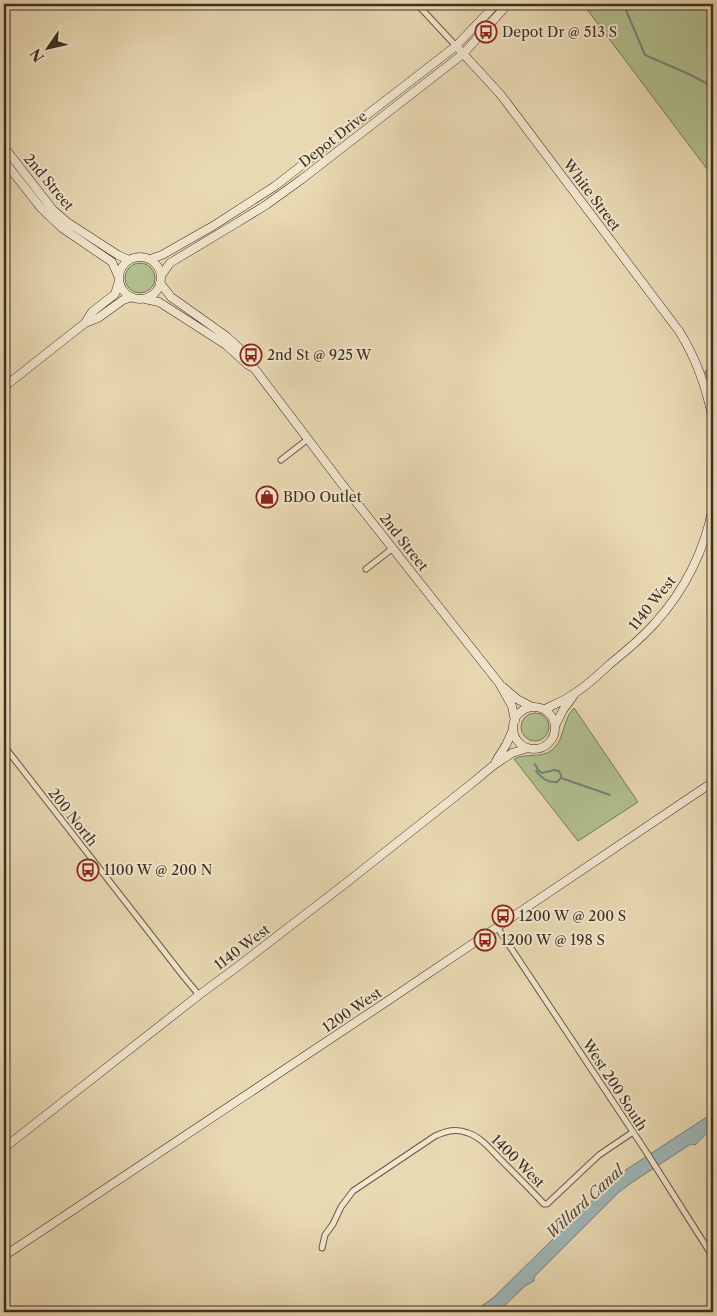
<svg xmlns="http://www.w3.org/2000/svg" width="717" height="1316" viewBox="0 0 717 1316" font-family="'Libre Caslon Text',serif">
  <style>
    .green { fill: #b2c090; stroke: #777859 }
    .water { fill: #9eb7b9; stroke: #77817d }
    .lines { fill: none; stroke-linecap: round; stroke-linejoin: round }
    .stream { stroke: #77817d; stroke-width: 2 }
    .street-casing { stroke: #675a46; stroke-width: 7 }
    .secondary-casing { stroke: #3c3022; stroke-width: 9 }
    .street { stroke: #f1e6ce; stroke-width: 5 }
    .secondary { stroke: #f1e6ce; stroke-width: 8 }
    .labels { text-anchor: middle; stroke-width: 4; stroke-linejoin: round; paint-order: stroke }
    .poi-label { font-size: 14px; fill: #3c3022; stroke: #f1e6ce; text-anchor: start }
    .street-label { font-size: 14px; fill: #3c3022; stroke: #f1e6ce }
    .water-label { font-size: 15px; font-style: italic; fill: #504b40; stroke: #f1e6ce }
  </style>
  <rect width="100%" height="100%" fill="#e9d9b3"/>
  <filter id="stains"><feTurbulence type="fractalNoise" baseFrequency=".004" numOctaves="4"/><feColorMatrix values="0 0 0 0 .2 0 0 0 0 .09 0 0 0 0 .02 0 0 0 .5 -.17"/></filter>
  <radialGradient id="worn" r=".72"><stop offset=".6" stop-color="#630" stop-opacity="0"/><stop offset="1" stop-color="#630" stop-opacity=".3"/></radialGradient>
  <path class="green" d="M 583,4 L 713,4 L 713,177 Z
    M125 278a15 15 0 1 1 30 0a15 15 0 1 1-30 0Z
    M 713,365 L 713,394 L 705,371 L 706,371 Z
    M 574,708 L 638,802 L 578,841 L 514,759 C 526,753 538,758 549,752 C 566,742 561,721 574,708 Z
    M521 727a14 14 0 1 1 28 0a14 14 0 1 1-28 0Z"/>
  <path class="water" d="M 713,1113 L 713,1129 C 705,1134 702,1139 695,1145 L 691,1144 L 634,1181 L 619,1192 L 534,1277 L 534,1281 L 525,1286 L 501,1309 L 496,1312 L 473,1312 L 493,1298 L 611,1182 L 624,1171 Z"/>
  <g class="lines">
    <path class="stream" d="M 621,4 L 626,10 L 645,55 L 691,75 L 713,87
      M 535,764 L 538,770 L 542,773 L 554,770 L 559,771 L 561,775 L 561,778 L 557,782 C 547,783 542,778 536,771
      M 561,778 L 610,795"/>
    <g class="street-casing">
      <path id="street" d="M 417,4 L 456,46
        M 281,460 L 308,439
        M 366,569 L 393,548
        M 4,746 L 184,977 L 199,995
        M 497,927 L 645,1150 L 713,1257
        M 322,1248 L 325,1235 L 333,1224 L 341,1207 L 353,1191 L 435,1136 C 446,1131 456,1128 468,1133 C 481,1137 491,1150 501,1160 C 515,1174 530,1189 544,1204 L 547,1204 L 599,1155 L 633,1132"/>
    </g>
    <g class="secondary-casing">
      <path id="secondary" d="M 4,7 L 8,4
        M 456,46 L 501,95 L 679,331 C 696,358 707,389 713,421
        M 4,147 L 53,210 L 67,222 L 118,255 L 129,260
        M 4,161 L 41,208 L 62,228 L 112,262 L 119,278
        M119 278a21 21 0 1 1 42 0a21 21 0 1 1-42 0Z
        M 150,259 L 162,255 L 213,226 L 275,186 L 456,46 L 496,4
        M 161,276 L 170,263 L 235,224 L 266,205 L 302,179 L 463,54 L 508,4
        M 160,283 L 171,297 L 226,336 L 252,360 L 254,368 L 345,488 L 499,683 L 512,706 L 515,721
        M 145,299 L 159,302 L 226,345 L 248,365 L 254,368
        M 85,323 L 92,312 L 115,294 L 119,281
        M 4,387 L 85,323 L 98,318 L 123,300 L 132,297
        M 503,687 L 517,699 L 532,707
        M513 728a21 21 0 1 1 42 0a21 21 0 1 1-42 0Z
        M 545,709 C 555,704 566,700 575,693 C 588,685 599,674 610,664 C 626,651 642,638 655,623 C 685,590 706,548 713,505
        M 555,726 L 563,710 L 574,695
        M 496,761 L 506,745 L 513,730
        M 4,1148 L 199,995 L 237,967 L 346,883 L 466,788 L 494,765 L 512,753 L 528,748
        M 4,1256 L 389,1000 L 713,782"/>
    </g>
    <use href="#street" class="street"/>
    <use href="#secondary" class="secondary"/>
  </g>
  <defs>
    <g id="bus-ring" transform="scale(1.125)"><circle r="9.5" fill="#f1e6ce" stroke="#8f2418" stroke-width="1.5"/><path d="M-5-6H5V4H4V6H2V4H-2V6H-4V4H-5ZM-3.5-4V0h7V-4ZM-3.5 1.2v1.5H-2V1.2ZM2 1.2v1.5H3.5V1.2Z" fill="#8f2418"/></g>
    <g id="shop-ring" transform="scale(1.125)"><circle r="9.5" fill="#f1e6ce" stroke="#8f2418" stroke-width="1.5"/><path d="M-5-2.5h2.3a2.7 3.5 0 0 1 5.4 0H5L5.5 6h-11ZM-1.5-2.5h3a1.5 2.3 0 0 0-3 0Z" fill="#8f2418"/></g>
  </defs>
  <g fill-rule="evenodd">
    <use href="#bus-ring" x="486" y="32"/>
    <use href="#bus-ring" x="251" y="355"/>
    <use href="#shop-ring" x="267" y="497"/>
    <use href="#bus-ring" x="88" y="870"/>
    <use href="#bus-ring" x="503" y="916"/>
    <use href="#bus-ring" x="485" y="940"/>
  </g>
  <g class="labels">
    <g class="poi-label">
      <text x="502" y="37">Depot Dr @ 513 S</text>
      <text x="267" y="360">2nd St @ 925 W</text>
      <text x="283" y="502">BDO Outlet</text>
      <text x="104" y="875">1100 W @ 200 N</text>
      <text x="519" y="921">1200 W @ 200 S</text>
      <text x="501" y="945">1200 W @ 198 S</text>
    </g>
    <g class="street-label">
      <text transform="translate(333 139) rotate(-38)" y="5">Depot Drive</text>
      <text transform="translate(49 182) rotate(50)" y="5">2nd Street</text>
      <text transform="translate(592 195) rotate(53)" y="5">White Street</text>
      <text transform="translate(404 542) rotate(52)" y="5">2nd Street</text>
      <text transform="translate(652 603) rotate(-51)" y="5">1140 West</text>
      <text transform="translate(73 817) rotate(52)" y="5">200 North</text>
      <text transform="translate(242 947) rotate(-37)" y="5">1140 West</text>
      <text transform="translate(352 1010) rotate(-34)" y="5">1200 West</text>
      <text transform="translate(615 1085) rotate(57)" y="5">West 200 South</text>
      <text transform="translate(518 1161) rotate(45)" y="5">1400 West</text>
    </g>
    <g class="water-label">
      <text transform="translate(585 1202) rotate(-43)" y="5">Willard Canal</text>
    </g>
  </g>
  <rect width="717" height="1316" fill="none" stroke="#e9d9b3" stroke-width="20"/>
  <rect x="5" y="5" width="707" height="1306" fill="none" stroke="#3c3022" stroke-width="2.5"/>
  <rect x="10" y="10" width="697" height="1296" fill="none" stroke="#3c3022"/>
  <g transform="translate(48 48) rotate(236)" stroke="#f1e6ce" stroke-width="4" paint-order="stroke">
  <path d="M0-4L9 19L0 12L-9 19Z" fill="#3c3022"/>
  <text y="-8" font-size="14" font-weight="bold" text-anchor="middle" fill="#3c3022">N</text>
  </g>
  <rect width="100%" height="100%" filter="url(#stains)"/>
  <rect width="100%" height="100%" fill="url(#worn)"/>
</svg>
